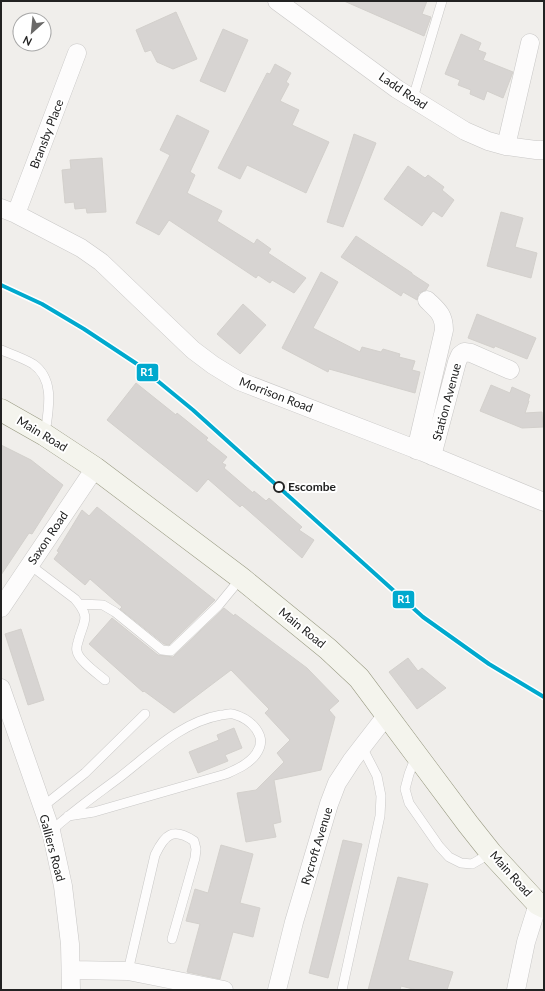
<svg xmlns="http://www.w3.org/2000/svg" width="545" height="991" viewBox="0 0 545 991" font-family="Lato,sans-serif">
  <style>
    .building { fill: #d7d4d2; stroke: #d3d0cc }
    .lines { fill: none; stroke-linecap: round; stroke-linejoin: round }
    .service-casing { stroke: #c9c8c7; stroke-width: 10 }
    .minor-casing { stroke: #c9c8c7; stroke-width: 19 }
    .secondary-casing { stroke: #999a82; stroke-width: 23 }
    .service { stroke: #fdfcfc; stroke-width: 9 }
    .minor { stroke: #fdfcfc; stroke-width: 18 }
    .secondary { stroke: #f4f4ed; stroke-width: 22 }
    .rail-1-casing { stroke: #fff; stroke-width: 7 }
    .rail-1 { stroke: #00a9ce; stroke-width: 4 }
    .stop-dot { fill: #fff; stroke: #222; stroke-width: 2 }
    .labels { text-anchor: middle; stroke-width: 4; stroke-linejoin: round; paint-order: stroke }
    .street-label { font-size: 12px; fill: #222; stroke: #fff }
    .stop-label { font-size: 12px; font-weight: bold; fill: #222; stroke: #fff; text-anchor: start }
    .line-badge { stroke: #fff; stroke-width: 1.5 }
    .badge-label { font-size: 11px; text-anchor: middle; font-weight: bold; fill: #fff }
  </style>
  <rect width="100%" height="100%" fill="#f0eeeb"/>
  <path class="building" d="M 344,1 L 427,1 L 422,14 L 431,17 L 424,36 Z
    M 176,12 L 197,59 L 173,69 L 157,62 L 151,50 L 145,52 L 136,30 Z
    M 223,29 L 248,40 L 225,92 L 200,81 Z
    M 461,34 L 481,43 L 478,50 L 486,53 L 483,60 L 513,72 L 503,98 L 487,91 L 484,100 L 470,94 L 471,90 L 458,85 L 460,80 L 445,74 Z
    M 275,64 L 291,73 L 286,82 L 289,84 L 280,101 L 299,110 L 292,125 L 329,142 L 306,193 L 247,165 L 240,179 L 218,168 L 267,73 L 270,74 Z
    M 177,115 L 209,131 L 190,172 L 195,175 L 187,193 L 222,211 L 217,221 L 254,244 L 257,239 L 271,249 L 268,253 L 306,278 L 294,293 L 272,280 L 270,283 L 258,275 L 256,278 L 169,220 L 159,235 L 136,223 L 170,155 L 160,150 Z
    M 354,134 L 376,143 L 343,227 L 327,222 Z
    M 102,158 L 106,212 L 87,213 L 86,208 L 75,209 L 74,202 L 65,203 L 62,170 L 71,169 L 70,160 Z
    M 408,166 L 425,178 L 428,175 L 444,187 L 442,190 L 454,200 L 442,217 L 433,211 L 422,226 L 384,199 Z
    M 501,212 L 523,218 L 515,247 L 537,253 L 531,278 L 487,266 Z
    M 356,236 L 412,273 L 412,274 L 429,285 L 426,290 L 419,293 L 417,300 L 403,292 L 401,296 L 341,257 Z
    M 321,272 L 338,282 L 313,328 L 360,352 L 362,347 L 381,352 L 383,349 L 400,354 L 399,357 L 415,361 L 412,370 L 420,372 L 415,393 L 329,369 L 328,372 L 282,348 Z
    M 243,304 L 266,325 L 240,354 L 217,334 Z
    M 477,314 L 536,338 L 527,359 L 495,346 L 494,348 L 468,338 Z
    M 136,383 L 176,415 L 177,413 L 208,438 L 206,440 L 227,457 L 222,463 L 226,465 L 224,468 L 253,493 L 254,491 L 266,501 L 269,498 L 302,527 L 299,530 L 314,540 L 302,558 L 242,505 L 240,507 L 208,479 L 197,492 L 107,420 Z
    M 491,385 L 510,393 L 512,387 L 530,395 L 528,401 L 529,401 L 525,413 L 542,412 L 543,427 L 522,428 L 480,411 Z
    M 1,445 L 31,460 L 63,485 L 32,534 L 29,533 L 1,575 Z
    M 97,507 L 215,600 L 169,645 L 164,644 L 120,609 L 122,607 L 90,579 L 85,585 L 54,559 L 59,552 L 57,551 L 82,510 L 89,516 Z
    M 224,608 L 234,616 L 235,614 L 307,668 L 339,701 L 329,710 L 335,717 L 321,770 L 274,780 L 281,822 L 273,824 L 276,837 L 246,842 L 237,793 L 256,790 L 284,762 L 277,753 L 290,740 L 265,713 L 269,709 L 231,670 L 174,713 L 144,691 L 143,692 L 89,644 L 112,618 L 158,655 L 173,657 Z
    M 21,629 L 44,700 L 28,705 L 5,634 Z
    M 408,658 L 418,671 L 422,668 L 446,688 L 417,709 L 389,672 Z
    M 234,728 L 242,748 L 225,755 L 228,761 L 198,773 L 189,752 L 219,740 L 217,735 Z
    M 343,840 L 362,844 L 328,978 L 309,973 Z
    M 221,845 L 253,854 L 240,903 L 260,908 L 253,937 L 233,932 L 220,979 L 187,972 L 200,924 L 186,921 L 195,889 L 208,893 Z
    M 398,877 L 428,884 L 408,960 L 453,972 L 447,990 L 417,990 L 401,986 L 400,990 L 368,990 Z"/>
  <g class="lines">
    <g class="service-casing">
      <path id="service" d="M 413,98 L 442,1
        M 1,350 C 11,354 23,358 33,364 C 56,380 48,411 45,434
        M 30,565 L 75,599 C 92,619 83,621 78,642 C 77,645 76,649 77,651 C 78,660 98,674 105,680
        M 80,604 L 103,605 L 115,612 L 162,650 L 171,651 L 218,606 L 241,578
        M 416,756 L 409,774 L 405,789 L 409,803 L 439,846 L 449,857 L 461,863 L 472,864 L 491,853
        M 41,808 L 85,773 L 145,714
        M 51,831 C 74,810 96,795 120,777 C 151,753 181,722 221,715 C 225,715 229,713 233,714 C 251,719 269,736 256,754 C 249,764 237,769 226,774 L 94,812 L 68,816
        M 128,971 L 155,855 C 165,834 173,827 194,841 L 196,849 L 195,858 L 172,939
        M 342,990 L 380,816 L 381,796 L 377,776 L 362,747"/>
    </g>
    <g class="minor-casing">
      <path id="minor" d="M 277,1 L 397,89 L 465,131 L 488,141 L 506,146 L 536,150 L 544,150
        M 506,146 L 530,43
        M 1,208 L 16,214 L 81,248 L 101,262 L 193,350 L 213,365 L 239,381 L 423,452 L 544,502
        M 16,214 L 77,53
        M 416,450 L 444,330 C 444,314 437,310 427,300
        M 432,456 L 457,362 L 460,355 L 464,352 L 471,353 L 510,370
        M 1,608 L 95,468
        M 1,688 L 51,831 L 63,886 L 70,944 L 71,990
        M 71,970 L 128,971 L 224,990
        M 277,990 L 294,922 L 329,804 L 337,783 L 352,760 L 386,716
        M 516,990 L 526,942 L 538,904"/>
    </g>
    <g class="secondary-casing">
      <path id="secondary" d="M 1,410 L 45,435 L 95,468 L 241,578 L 328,649 L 359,678 L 468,824 L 491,853 L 538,904 L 544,907"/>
    </g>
    <use href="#service" class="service"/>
    <use href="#minor" class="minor"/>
    <use href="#secondary" class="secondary"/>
    <g class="rail-1-casing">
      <path id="rail-1" d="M 1,285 L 42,304 L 84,329 L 137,364 L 193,410 L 423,617 L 489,664 L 544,697"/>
    </g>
    <use href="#rail-1" class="rail-1"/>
  </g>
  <circle class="stop-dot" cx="279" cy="487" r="5"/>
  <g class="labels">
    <g class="street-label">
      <text transform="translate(403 91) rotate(34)" y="4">Ladd Road</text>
      <text transform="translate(47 134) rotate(-69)" y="4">Bransby Place</text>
      <text transform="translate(276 395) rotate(21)" y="4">Morrison Road</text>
      <text transform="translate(447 402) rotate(-75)" y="4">Station Avenue</text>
      <text transform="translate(42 434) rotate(31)" y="4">Main Road</text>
      <text transform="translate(48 538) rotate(-56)" y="4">Saxon Road</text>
      <text transform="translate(302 628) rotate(39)" y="4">Main Road</text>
      <text transform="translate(317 846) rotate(-73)" y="4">Rycroft Avenue</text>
      <text transform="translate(52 848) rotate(75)" y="4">Galliers Road</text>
      <text transform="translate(511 874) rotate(48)" y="4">Main Road</text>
    </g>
    <g class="stop-label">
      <text x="288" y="491">Escombe</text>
    </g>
  </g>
  <g class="line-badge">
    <rect x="136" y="363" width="23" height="19" rx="4" fill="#00a9ce"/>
    <rect x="392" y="590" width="23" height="19" rx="4" fill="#00a9ce"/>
  </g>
  <g class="badge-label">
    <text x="147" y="376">R1</text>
    <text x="404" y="603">R1</text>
  </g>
  <rect width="545" height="991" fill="none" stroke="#222222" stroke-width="4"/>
  <g transform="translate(32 32) rotate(207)"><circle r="19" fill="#ffffff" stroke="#a7a7a7"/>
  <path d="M0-3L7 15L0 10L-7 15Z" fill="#6a6968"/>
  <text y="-6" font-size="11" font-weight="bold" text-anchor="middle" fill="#222222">N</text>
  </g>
</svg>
